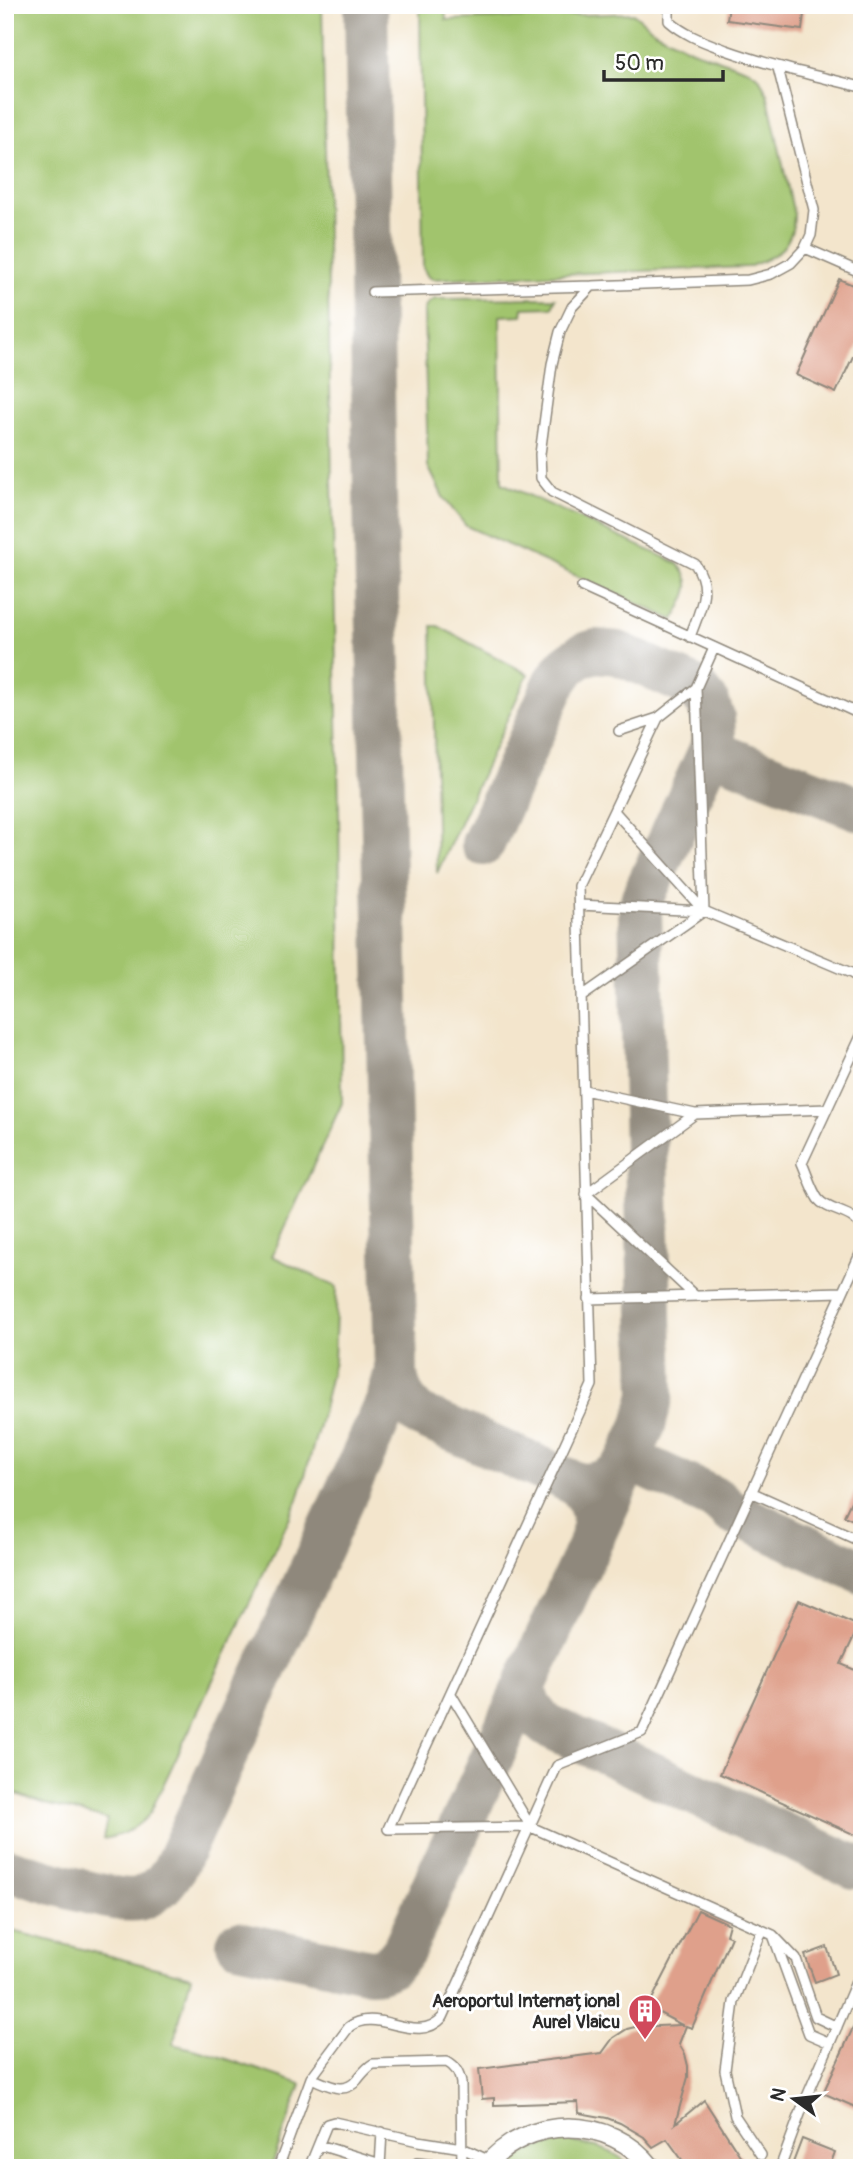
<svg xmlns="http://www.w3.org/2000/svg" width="867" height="2173" viewBox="0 0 867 2173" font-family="Pangolin,sans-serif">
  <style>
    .green { fill: #a1c46d; stroke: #66784c; stroke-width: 2 }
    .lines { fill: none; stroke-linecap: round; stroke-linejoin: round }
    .taxiway { stroke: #8f887c; stroke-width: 44 }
    .building { fill: #dfa08b }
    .lane-casing { stroke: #8f887c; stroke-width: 12 }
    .street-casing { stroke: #8f887c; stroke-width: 21 }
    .lane { stroke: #fff; stroke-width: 9 }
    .street { stroke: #fff; stroke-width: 18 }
    .labels { text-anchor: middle; stroke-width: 6; stroke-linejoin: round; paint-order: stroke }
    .poi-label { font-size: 18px; font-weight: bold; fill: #2b2b2b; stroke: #fff; text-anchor: end }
  </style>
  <rect width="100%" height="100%" fill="#fff"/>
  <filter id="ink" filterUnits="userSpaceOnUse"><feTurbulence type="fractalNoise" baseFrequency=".0143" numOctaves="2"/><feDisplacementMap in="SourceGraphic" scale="14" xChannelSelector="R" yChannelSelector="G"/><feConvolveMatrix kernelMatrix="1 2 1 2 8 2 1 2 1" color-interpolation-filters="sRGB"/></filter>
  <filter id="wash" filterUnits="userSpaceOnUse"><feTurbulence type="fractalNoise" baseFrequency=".00686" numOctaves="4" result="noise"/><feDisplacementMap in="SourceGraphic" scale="28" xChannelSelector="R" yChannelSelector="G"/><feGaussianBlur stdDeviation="1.57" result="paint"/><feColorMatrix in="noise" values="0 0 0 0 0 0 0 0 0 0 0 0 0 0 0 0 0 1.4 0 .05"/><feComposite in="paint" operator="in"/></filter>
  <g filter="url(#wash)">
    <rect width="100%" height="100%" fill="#f3e5cc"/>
    <path class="green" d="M 5,5 L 322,5 L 339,810 L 342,1103 L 272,1256 L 337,1287 L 334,1361 L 320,1422 L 298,1500 L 150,1813 C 138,1828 122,1836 103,1839 L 107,1819 L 45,1804 L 16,1794 L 5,1782 Z
      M 420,5 L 445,5 L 446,20 L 633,13 L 656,32 L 692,50 L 749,70 L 759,77 L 767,93 L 794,215 C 793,247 776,257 748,267 L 433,279 L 428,277 L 423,268 Z
      M 556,298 L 552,307 L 523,308 L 522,315 L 500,316 L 502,483 L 677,563 C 698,585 685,597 674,620 L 466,526 L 443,497 L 428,466 L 424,310 L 428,303 L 435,299 Z
      M 432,626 L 438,626 L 528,674 L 437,873 Z
      M 5,1929 L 191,1977 L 173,2044 L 212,2054 L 301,2084 L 271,2168 L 5,2168 Z
      M 568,2141 C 591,2145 616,2149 632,2168 L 505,2168 C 521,2149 545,2145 568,2141 Z"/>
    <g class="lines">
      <path class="taxiway" d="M 710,751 L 862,810
        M 396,1372 C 397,1391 405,1403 419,1415 L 579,1485
        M 592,1538 C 596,1517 592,1503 579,1485 C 603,1485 615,1479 629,1459 L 718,1500 L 730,1511 L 862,1572
        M 525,1685 C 525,1703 533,1714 546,1725 L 854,1867
        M 5,1869 C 33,1876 114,1904 138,1899 C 155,1895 165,1883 174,1869 L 387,1403 L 396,1372 L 376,547 L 366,5
        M 238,1943 L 370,1971 C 387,1971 395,1963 404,1950 L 644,1425 L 652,1394 L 640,908 L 643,897 L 710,751 L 714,736 L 713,718 L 708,703 L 696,688 L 618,653 L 596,651 L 582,655 L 567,666 L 555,683 L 483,844"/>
    </g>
    <g id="blocks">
      <path class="building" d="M 729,5 L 805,5 L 802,30 L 727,20 Z
        M 839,279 L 862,289 L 862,337 L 836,393 L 796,375 Z
        M 862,1478 L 862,1524 L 844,1516 Z
        M 799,1600 L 859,1626 L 841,1664 L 862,1673 L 862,1838 L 720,1774 Z
        M 698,1910 L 729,1924 L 726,1935 L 731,1937 L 692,2028 L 686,2026 L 679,2044 L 685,2054 L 688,2066 L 688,2077 L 675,2124 L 704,2100 L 748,2168 L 688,2168 L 667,2139 L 653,2147 L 644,2137 L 620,2123 L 607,2118 L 579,2113 L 578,2102 L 494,2105 L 494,2098 L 482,2099 L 479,2069 L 602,2053 L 613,2038 L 627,2029 L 635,2027 L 682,2025 L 648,2007 Z
        M 827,1947 L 836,1974 L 815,1982 L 805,1955 Z
        M 853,2028 L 862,2033 L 862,2110 L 823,2093 Z
        M 802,2139 L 835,2152 L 829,2168 L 791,2168 Z"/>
    </g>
  </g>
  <g filter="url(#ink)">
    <use href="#blocks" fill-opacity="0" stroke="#8f887c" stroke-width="2"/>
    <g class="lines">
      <g class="lane-casing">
        <path id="lane" d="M 669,5 L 669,21 C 686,36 705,42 726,50 C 771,66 816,76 862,87
          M 805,248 L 862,273
          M 372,292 L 592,286
          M 582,587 L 862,715
          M 690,637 C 699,611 713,589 695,564 L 552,492 L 541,478 L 540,454 L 552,364 L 560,332 L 572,307 L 592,286 L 748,280 L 771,274 L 791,263 L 805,248 L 811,235 L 814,210 L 778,68
          M 714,648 L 696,688 L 704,911 L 851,973 L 862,980
          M 696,688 L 658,718 L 578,886 L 592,1385 L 388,1829 L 531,1827 L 773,1935
          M 619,731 L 658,718
          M 615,812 L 704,911
          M 579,905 L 704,911
          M 581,997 L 704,911
          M 862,1034 L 802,1163 C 807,1174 811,1189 818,1199 C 829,1213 856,1210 862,1230
          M 584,1090 L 695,1114 L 827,1109
          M 695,1296 L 586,1194 L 695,1114
          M 589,1299 L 842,1292
          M 751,1492 L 862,1542
          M 451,1694 L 531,1827
          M 830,2043 L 809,2034 L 773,1935 L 796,1959 L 816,2017 L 837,2027
          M 319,2145 L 381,2164
          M 761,2155 L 735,2116 L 725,2070 L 734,2002 L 762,1930
          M 417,2163 L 464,2168
          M 380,2166 L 382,2132
          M 278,2168 L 311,2078
          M 309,2168 L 327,2124 L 334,2122 L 418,2141 L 462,2148 L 490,2161
          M 462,2168 L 461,2083 C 459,2073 456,2067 447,2062 L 373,2064 C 366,2068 362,2074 357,2080 C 344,2096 327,2084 311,2078 L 349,2027 C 378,2005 416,2047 443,2017 L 557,1766 L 642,1732 L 862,1250
          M 780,2168 L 803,2106 L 862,1968"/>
      </g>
      <g class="street-casing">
        <path id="street" d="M 484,2168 C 527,2114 610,2114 652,2168"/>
      </g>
      <use href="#lane" class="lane"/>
      <use href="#street" class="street"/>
    </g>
  </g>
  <defs>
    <g id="building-pin" transform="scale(1.75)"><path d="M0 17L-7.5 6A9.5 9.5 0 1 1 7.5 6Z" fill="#d1495b" stroke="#fff"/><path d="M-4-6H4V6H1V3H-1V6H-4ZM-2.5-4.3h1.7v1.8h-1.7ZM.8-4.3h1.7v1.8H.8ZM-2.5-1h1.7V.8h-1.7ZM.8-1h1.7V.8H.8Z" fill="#fff"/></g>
  </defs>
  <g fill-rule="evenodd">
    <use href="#building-pin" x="645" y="2011"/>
  </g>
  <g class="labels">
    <g class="poi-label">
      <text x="620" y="2007">Aeroportul Internațional<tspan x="620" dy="21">Aurel Vlaicu</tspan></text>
    </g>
  </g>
  <rect width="867" height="2173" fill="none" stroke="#fff" stroke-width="28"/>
  <g transform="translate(794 2099) rotate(285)" stroke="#ffffff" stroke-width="5" paint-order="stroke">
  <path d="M0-5L12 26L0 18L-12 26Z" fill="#2b2b2b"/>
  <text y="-10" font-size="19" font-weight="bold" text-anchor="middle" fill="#2b2b2b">N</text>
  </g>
  <path d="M604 70v10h119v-10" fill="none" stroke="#2b2b2b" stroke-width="3.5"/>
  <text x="615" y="70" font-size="21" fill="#2b2b2b" stroke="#ffffff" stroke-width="5" paint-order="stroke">50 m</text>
</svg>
